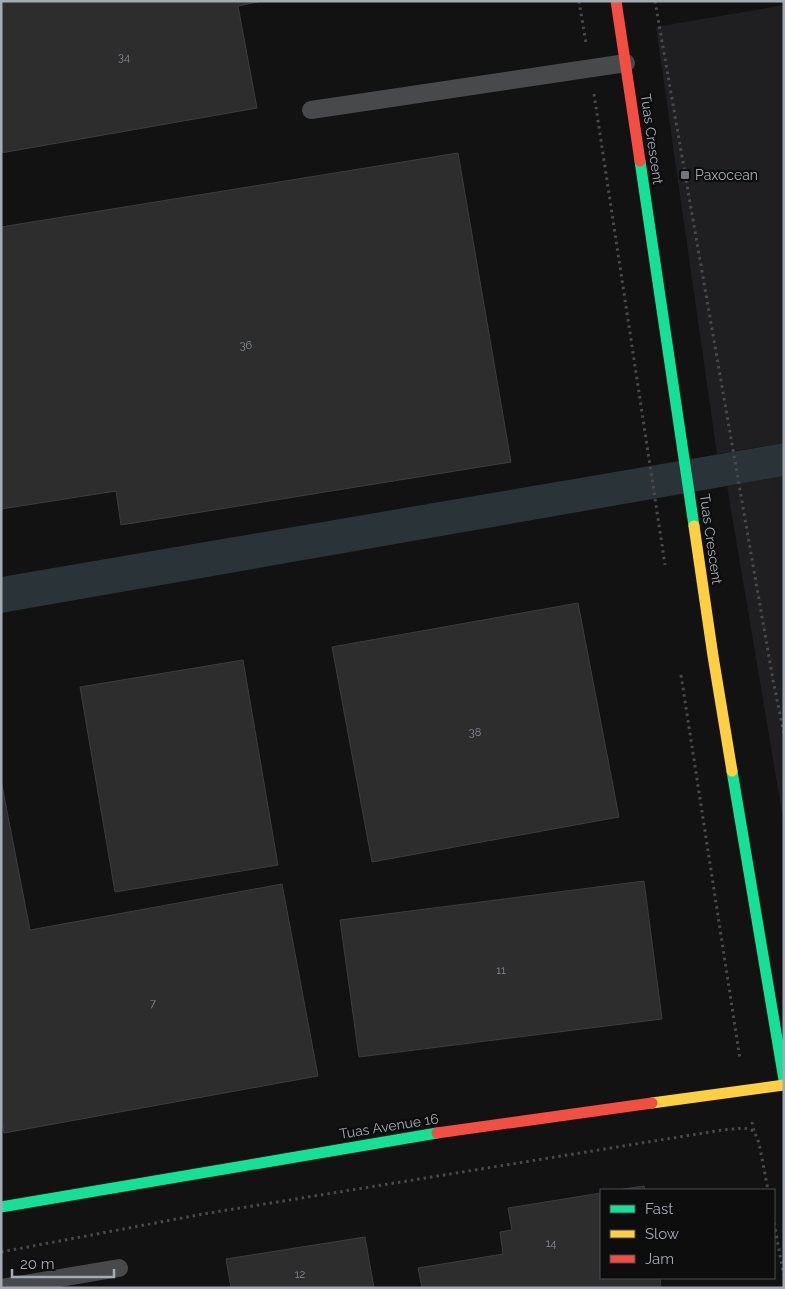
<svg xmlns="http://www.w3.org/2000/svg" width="785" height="1289" viewBox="0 0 785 1289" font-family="Raleway,sans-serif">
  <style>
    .built { fill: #1f1f21 }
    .water { fill: #2a3337 }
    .building { fill: #2d2d2e; stroke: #3b3d3f }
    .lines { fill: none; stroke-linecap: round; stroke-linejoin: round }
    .path { stroke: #484a4d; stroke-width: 3; stroke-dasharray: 2.5 4; stroke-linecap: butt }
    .lane { stroke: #47494b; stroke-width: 18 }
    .fast { stroke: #16e098; stroke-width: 11 }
    .slow { stroke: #ffcf43; stroke-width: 11 }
    .jam { stroke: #f24e42; stroke-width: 11 }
    .poi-dot { fill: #72757b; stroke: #0d0d0e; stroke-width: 2 }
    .labels { text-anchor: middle; stroke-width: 4.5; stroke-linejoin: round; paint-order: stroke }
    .number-label { font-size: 11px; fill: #878c92 }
    .street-label { font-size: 14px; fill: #a5abb3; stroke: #0d0d0e }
    .poi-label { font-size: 14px; fill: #a5abb3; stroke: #0d0d0e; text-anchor: start }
  </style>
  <rect width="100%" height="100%" fill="#121213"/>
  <path class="built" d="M 784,5 L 784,443 L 717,454 L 656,27 Z
    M 784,476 L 784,825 L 727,486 Z"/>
  <path class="water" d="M 784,443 L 784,476 L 1,613 L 1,577 Z"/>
  <path class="building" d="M 1,1 L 262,1 L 238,6 L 257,108 L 1,153 Z
    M 458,153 L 511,462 L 121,525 L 116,491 L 1,509 L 1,227 Z
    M 578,603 L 619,817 L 372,862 L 332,647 Z
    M 243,660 L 278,865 L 115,892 L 80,687 Z
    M 1,780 L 30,930 L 282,884 L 318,1076 L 4,1133 L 1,1119 Z
    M 644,881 L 662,1019 L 359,1057 L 340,920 Z
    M 644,1186 L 645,1190 L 617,1190 Z
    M 601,1193 L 601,1278 L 660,1278 L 661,1288 L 422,1288 L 418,1268 L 503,1254 L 500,1232 L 512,1230 L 508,1208 Z
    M 365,1237 L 374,1288 L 231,1288 L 226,1259 Z"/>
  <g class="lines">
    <path class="path" d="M 579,1 L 586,43
      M 655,1 L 773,680 L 784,734
      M 594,94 L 665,565
      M 681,675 L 740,1059
      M 752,1122 L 754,1131
      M 774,1223 L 784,1276
      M 1,1252 L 203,1214 L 722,1130 L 744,1128 L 754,1131 L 759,1143 L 768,1190"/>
    <path class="lane" d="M 311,110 L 626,63
      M 1,1288 L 119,1268"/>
    <path class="fast" d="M 640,161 L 694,526
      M 732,771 L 784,1080
      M 1,1207 L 437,1133"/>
    <path class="slow" d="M 694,526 L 713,656 L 732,771
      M 652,1103 L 784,1085"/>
    <path class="jam" d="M 616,1 L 640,161
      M 437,1133 L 652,1103"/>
  </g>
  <rect class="poi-dot" x="680" y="170" width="10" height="10" rx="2.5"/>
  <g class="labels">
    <g class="number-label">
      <text x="124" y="61">34</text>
      <text x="246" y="349">36</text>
      <text x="475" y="736">38</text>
      <text x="501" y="974">11</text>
      <text x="153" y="1007">7</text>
      <text x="551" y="1247">14</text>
      <text x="300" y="1278">12</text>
    </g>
    <g class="street-label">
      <text transform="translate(652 139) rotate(82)" y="5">Tuas Crescent</text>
      <text transform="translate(711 539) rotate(82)" y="5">Tuas Crescent</text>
      <text transform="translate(389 1126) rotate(-9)" y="5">Tuas Avenue 16</text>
    </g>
    <g class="poi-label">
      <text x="695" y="180">Paxocean</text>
    </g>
  </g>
  <rect width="785" height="1289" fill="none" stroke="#a5abb3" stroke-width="5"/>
  <rect x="600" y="1189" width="175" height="90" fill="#0d0d0e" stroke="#4a4c50"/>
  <rect x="610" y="1205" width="25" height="8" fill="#16e098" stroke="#4a4c50"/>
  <text x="645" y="1214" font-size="15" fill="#a5abb3">Fast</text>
  <rect x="610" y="1230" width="25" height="8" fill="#ffcf43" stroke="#4a4c50"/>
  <text x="645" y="1239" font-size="15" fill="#a5abb3">Slow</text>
  <rect x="610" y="1255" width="25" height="8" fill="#f24e42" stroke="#4a4c50"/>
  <text x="645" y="1264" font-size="15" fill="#a5abb3">Jam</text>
  <path d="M12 1269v8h102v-8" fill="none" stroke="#a5abb3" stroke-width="2.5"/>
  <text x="20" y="1269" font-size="15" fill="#a5abb3" stroke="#0d0d0e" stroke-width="4" paint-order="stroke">20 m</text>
</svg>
